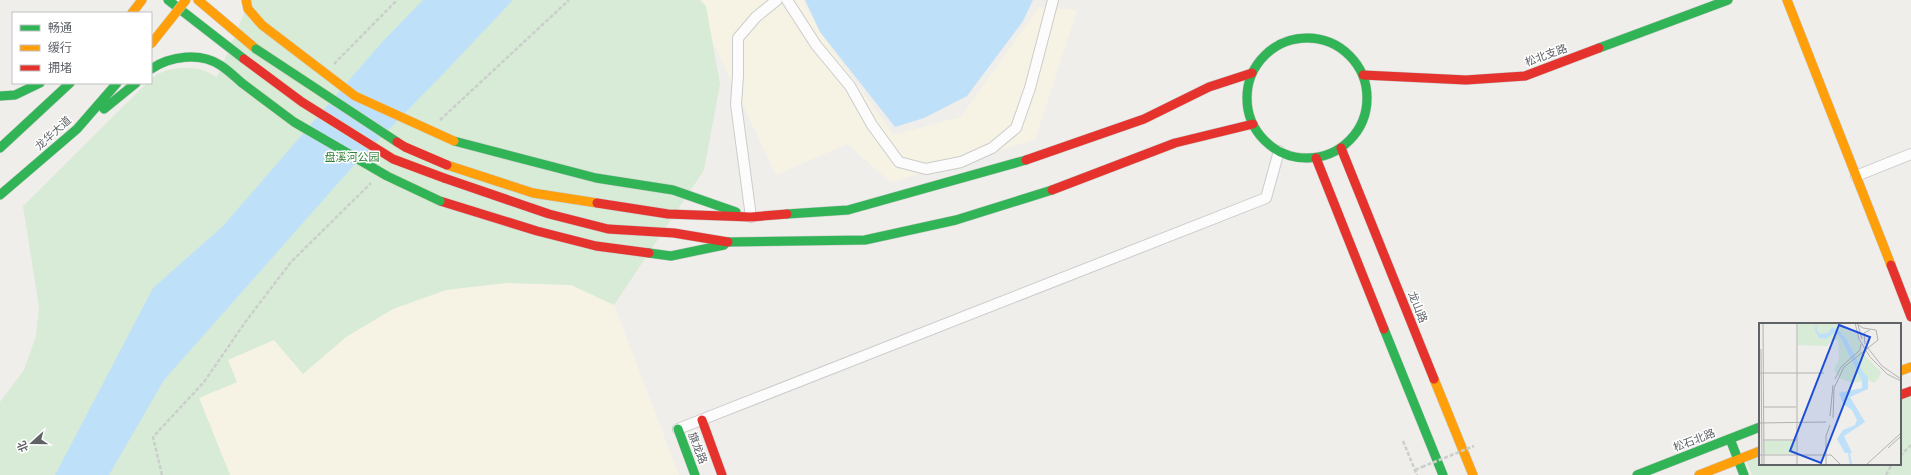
<svg xmlns="http://www.w3.org/2000/svg" width="1911" height="475" viewBox="0 0 1911 475" font-family="'Alegreya Sans','Noto Sans SC',sans-serif">
  <style>
    .commercial { fill: #f7f3e4 }
    .green { fill: #d8ebd6 }
    .water { fill: #bfe0f9 }
    .lines { fill: none; stroke-linecap: round; stroke-linejoin: round }
    .street-casing { stroke: #cbcccc; stroke-width: 12 }
    .fast-casing { stroke: #cacacb; stroke-width: 10 }
    .slow-casing { stroke: #cacacb; stroke-width: 10 }
    .jam-casing { stroke: #cacacb; stroke-width: 10 }
    .path { stroke: #cacfcc; stroke-width: 2.5; stroke-dasharray: 4 2; stroke-linecap: butt }
    .street { stroke: #fdfcfc; stroke-width: 10 }
    .fast { stroke: #30b455; stroke-width: 9 }
    .slow { stroke: #ff9f0a; stroke-width: 9 }
    .jam { stroke: #e5322d; stroke-width: 9 }
    .fast-bridge-casing { stroke: #d7ceb8; stroke-width: 10; stroke-linecap: butt }
    .slow-bridge-casing { stroke: #d7ceb8; stroke-width: 10; stroke-linecap: butt }
    .jam-bridge-casing { stroke: #d7ceb8; stroke-width: 10; stroke-linecap: butt }
    .path-bridge { stroke: #cacfcc; stroke-width: 2.5; stroke-dasharray: 4 2; stroke-linecap: butt }
    .fast-bridge { stroke: #30b455; stroke-width: 9 }
    .slow-bridge { stroke: #ff9f0a; stroke-width: 9 }
    .jam-bridge { stroke: #e5322d; stroke-width: 9 }
    .labels { text-anchor: middle; stroke-width: 3; stroke-linejoin: round; paint-order: stroke }
    .street-label { font-size: 11px; fill: #5f6368; stroke: #fff }
    .park-label { font-size: 11px; fill: #348238; stroke: #fff }
    .inset-river { fill: none; stroke: #bfe0f9; stroke-width: 2 }
    .inset-road { fill: none; stroke: #b1b2b2; stroke-width: 1 }
    .view { fill: #1d4ed8; fill-opacity: 0.15; stroke: #1d4ed8; stroke-width: 2 }
    .inset-edge { fill: none; stroke: #5f6368; stroke-width: 2 }
  </style>
  <rect width="100%" height="100%" fill="#efeeea"/>
  <path class="commercial" d="M 693,0 L 803,0 L 820,32 L 893,135 L 961,117 L 1039,7 L 1077,10 L 1035,140 L 891,182 L 847,144 L 776,175 Z
    M 505,283 L 571,285 L 614,305 L 679,475 L 230,475 L 199,397 L 237,383 L 227,360 L 274,340 L 303,374 L 346,337 L 393,309 L 446,290 Z"/>
  <path class="green" d="M 250,0 L 700,0 L 706,6 L 720,84 L 704,170 L 614,305 L 571,285 L 506,283 L 446,290 L 393,309 L 346,337 L 303,374 L 274,340 L 228,360 L 237,382 L 199,398 L 230,475 L 0,475 L 0,402 L 24,370 L 36,336 L 39,307 L 23,206 L 147,83 L 151,83 L 151,79 C 162,68 188,65 202,70 C 207,71 212,75 217,77 Z
    M 1911,396 L 1911,475 L 1752,475 L 1746,460 L 1760,455 L 1760,464 L 1900,464 L 1900,400 Z"/>
  <path class="water" d="M 423,0 L 513,0 L 444,73 L 356,163 L 164,380 L 109,475 L 55,475 L 153,288 L 223,226 L 383,41 Z
    M 805,0 L 1033,0 L 1023,21 L 967,96 L 924,118 L 895,127 L 820,32 Z"/>
  <g class="lines">
    <g class="street-casing">
      <path id="street" d="M 787,0 L 816,45 L 850,86 L 872,125 L 899,162 L 926,169 L 961,162 L 992,148 L 1016,128 L 1030,88 L 1053,0
        M 1856,176 L 1911,154
        M 751,217 L 736,104 L 738,76 L 738,38 L 756,17 L 777,0
        M 678,429 L 1266,198 L 1279,151"/>
    </g>
    <g class="fast-casing">
      <path id="fast" d="M 168,0 L 244,59
        M1247 98a60 60 0 1 1 120 0a60 60 0 1 1-120 0Z
        M 1599,48 L 1728,0
        M 151,69 C 170,56 200,52 220,65 C 228,70 235,77 242,83
        M 0,96 L 15,95 L 40,83
        M 104,109 L 136,83
        M 454,141 L 596,178 L 673,190 L 736,212
        M 0,148 L 70,83
        M 0,195 L 77,129 L 117,83
        M 787,214 L 848,210 L 1026,160
        M 728,242 L 865,240 L 956,220 L 1052,190
        M 649,253 L 671,256 L 724,245
        M 1384,329 L 1443,475
        M 678,429 L 695,475
        M 1730,439 L 1744,475
        M 1637,475 L 1760,427"/>
    </g>
    <g class="slow-casing">
      <path id="slow" d="M 198,0 L 256,49
        M 1787,0 L 1891,265
        M 132,13 L 142,0
        M 447,165 L 533,193 L 597,203
        M 1900,371 L 1911,367
        M 1434,379 L 1473,475
        M 1699,475 L 1760,451"/>
    </g>
    <g class="jam-casing">
      <path id="jam" d="M 1363,75 L 1466,80 L 1525,76 L 1599,48
        M 1341,148 L 1434,379
        M 1316,158 L 1384,329
        M 1026,160 L 1144,119 L 1209,87 L 1252,73
        M 444,178 L 549,214 L 608,229 L 674,233 L 728,242
        M 1052,190 L 1175,143 L 1253,124
        M 440,201 L 537,231 L 596,246 L 649,253
        M 597,203 L 668,214 L 751,217 L 787,214
        M 1891,265 L 1911,317
        M 1900,395 L 1911,391
        M 702,420 L 722,475"/>
    </g>
    <path class="path" d="M 334,64 L 397,0
      M 440,120 L 569,0
      M 1403,441 L 1417,475
      M 1900,456 L 1911,445
      M 1415,470 L 1422,467
      M 162,475 L 153,437 L 204,382 L 246,321 L 291,262 L 371,183
      M 1886,475 L 1892,464"/>
    <use href="#street" class="street"/>
    <use href="#fast" class="fast"/>
    <use href="#slow" class="slow"/>
    <use href="#jam" class="jam"/>
    <g class="fast-bridge-casing">
      <path id="fast-bridge" d="M 256,49 L 397,142
        M 242,83 L 294,122 L 387,176 L 440,201"/>
    </g>
    <g class="slow-bridge-casing">
      <path id="slow-bridge" d="M 246,0 L 248,9 L 262,25 L 355,96 L 454,141
        M 151,44 L 186,0"/>
    </g>
    <g class="jam-bridge-casing">
      <path id="jam-bridge" d="M 244,59 L 302,102 L 393,159 L 444,178
        M 397,142 L 405,147 L 447,165"/>
    </g>
    <path class="path-bridge" d="M 1422,467 L 1474,446"/>
    <use href="#fast-bridge" class="fast-bridge"/>
    <use href="#slow-bridge" class="slow-bridge"/>
    <use href="#jam-bridge" class="jam-bridge"/>
  </g>
  <g class="labels">
    <g class="street-label">
      <text transform="translate(1546 55) rotate(-20)" y="4">松北支路</text>
      <text transform="translate(53 133) rotate(-42)" y="4">龙华大道</text>
      <text transform="translate(1418 307) rotate(68)" y="4">龙山路</text>
      <text transform="translate(1694 440) rotate(-21)" y="4">松石北路</text>
      <text transform="translate(698 448) rotate(69)" y="4">旗龙路</text>
    </g>
    <g class="park-label">
      <text x="352" y="161">盘溪河公园</text>
    </g>
  </g>
  <g transform="translate(1759 323)">
    <rect width="142" height="142" fill="#efeeea"/>
    <path d="M 39,0 L 82,0 L 88,8 L 97,10 L 102,22 L 100,26 L 122,49 L 120,55 L 115,60 L 109,57 L 93,60 L 82,56 L 75,47 L 80,36 L 79,17 L 73,17 L 68,23 L 39,22 ZM 5,118 L 36,118 L 36,131 L 5,131 Z" fill="#d8ebd6"/>
    <path d="M 57,0 L 58,8 L 61,11 L 69,10 L 73,4 L 78,6 L 88,17 L 104,49 L 109,54 L 109,66 L 91,74 L 106,99 L 85,113 L 93,130 L 86,130 L 78,116 L 84,107 L 96,102 L 98,97 L 93,87 L 84,81 L 80,70 L 103,65 L 103,58 L 82,15 L 76,9 L 67,16 L 60,15 L 56,7 Z" fill="#bfe0f9"/>
    <path class="inset-river" d="M 90,130 L 92,142"/>
    <path class="inset-road" d="M 4,0 L 5,142M 38,0 L 38,142M 96,0 L 100,16 L 111,34 L 128,51 L 142,58M 99,2 L 103,16M 106,21 L 105,10 L 111,7M 108,24 L 123,43 L 142,56M 2,26 L 3,142M 0,50 L 65,50M 76,56 L 82,44 L 101,27 L 102,21M 4,84 L 37,84M 71,93 L 74,62M 74,95 L 75,65 L 85,44 L 119,17 L 117,7 L 104,5 L 98,1M 0,100 L 67,99M 4,117 L 38,117M 129,125 L 142,113M 0,132 L 72,132 L 82,142M 67,142 L 67,113 L 71,102M 107,142 L 142,110"/>
    <path class="view" d="M 80,2 L 111,14 L 62,140 L 31,128 Z"/>
    <rect width="142" height="142" class="inset-edge"/>
  </g>
  <rect x="12" y="12" width="140" height="72" fill="#ffffff" stroke="#bfc1c3"/>
  <rect x="20" y="25" width="20" height="6" fill="#30b455" stroke="#bfc1c3"/>
  <text x="48" y="32" font-size="12" fill="#5f6368">畅通</text>
  <rect x="20" y="45" width="20" height="6" fill="#ff9f0a" stroke="#bfc1c3"/>
  <text x="48" y="52" font-size="12" fill="#5f6368">缓行</text>
  <rect x="20" y="65" width="20" height="6" fill="#e5322d" stroke="#bfc1c3"/>
  <text x="48" y="72" font-size="12" fill="#5f6368">拥堵</text>
  <g transform="translate(32 443) rotate(249)" stroke="#ffffff" stroke-width="3" paint-order="stroke">
  <path d="M0-3L7 15L0 10L-7 15Z" fill="#5f6368"/>
  <text y="-6" font-size="11" font-weight="bold" text-anchor="middle" fill="#5f6368">北</text>
  </g>
</svg>
